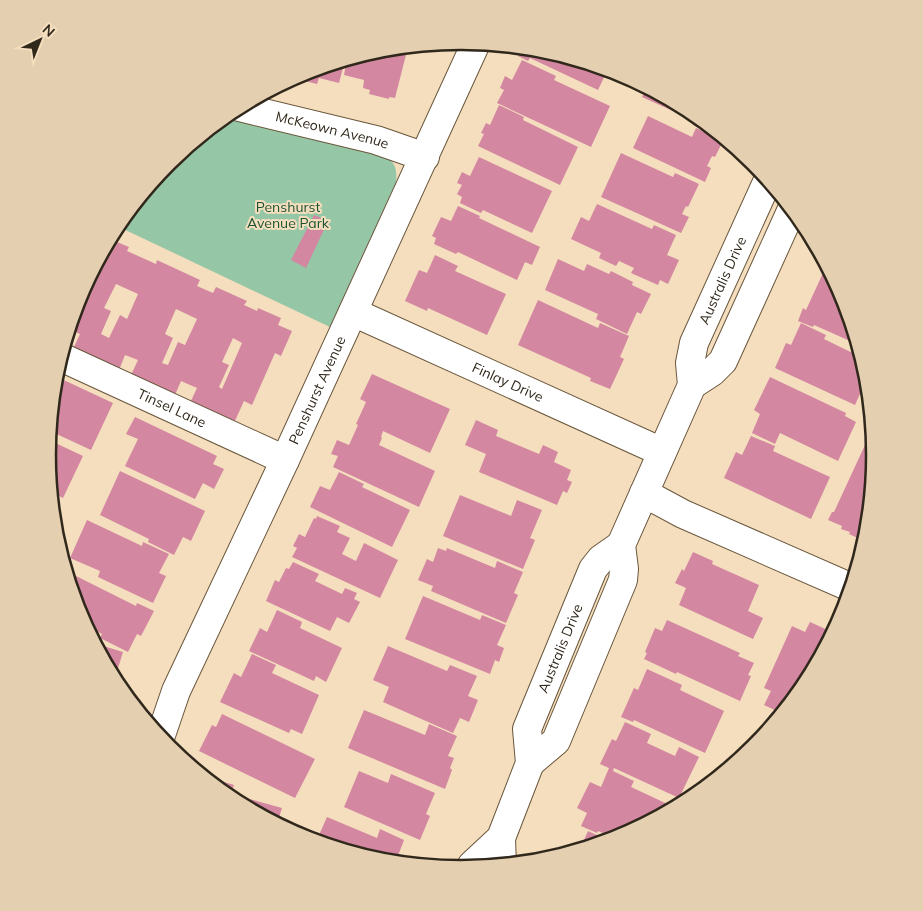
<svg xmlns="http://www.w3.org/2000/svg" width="923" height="911" viewBox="0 0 923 911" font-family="Mulish,sans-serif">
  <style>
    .green { fill: #95c6a6 }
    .building { fill: #d487a1; fill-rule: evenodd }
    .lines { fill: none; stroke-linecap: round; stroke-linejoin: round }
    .minor-casing { stroke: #69563b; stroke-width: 30 }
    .minor { stroke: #fff; stroke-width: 28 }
    .labels { text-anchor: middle; stroke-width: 4; stroke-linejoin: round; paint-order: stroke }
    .street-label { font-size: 14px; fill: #31281c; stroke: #f4debe }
    .park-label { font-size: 14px; fill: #1b5234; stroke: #f4debe }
    .rim { fill: none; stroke: #31281c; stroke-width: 2.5 }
  </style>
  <rect width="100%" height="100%" fill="#f4debe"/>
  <path class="green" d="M 226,115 L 375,151 C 391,159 398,162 396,182 L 330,327 L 117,226 L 169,162 Z"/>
  <path class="building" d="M 408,47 L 395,98 L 389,97 L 389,99 L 369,94 L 370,90 L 363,88 L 364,80 L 344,75 L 347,59 L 381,49 Z
    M 522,47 L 543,49 L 608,69 L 598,90 L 530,58 L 528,61 L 518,56 Z
    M 345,60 L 339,83 L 319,78 L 317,84 L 293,78 L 303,73 Z
    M 522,60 L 556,76 L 554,80 L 610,106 L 591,147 L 497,103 L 504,90 L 500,88 L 505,76 L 512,80 Z
    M 647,87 L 692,111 L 719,134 L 718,137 L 693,125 L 695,121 L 642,97 Z
    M 499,105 L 524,117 L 523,120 L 578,147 L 560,185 L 478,146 L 484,134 L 481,133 L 486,123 L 490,125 Z
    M 648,116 L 692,137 L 696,128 L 723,141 L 715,157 L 712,156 L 707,166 L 711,168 L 705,182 L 633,148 Z
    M 621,153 L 673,177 L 675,173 L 699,184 L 688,207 L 686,206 L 682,214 L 689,217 L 681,233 L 601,197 Z
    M 479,157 L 552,191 L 532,233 L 483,210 L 481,213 L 460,203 L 462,197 L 457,194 L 462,185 L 457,183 L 462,172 L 470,176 Z
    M 597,204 L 652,229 L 654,225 L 676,235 L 667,255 L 679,260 L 668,284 L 660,280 L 658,285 L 631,273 L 634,268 L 619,261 L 616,266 L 599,258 L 601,253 L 571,239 L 581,217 L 589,221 Z
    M 458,206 L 480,216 L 479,218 L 540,247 L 532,265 L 525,262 L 517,280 L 458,252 L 456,254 L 434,244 L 436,238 L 432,236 L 441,217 L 451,221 Z
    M 314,215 L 328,221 L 306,268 L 291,260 Z
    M 110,239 L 129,247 L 127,251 L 156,264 L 157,260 L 200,280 L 197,286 L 213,293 L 216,287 L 247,301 L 244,305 L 257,311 L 258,308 L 281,318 L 278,325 L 292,331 L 281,356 L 275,353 L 252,405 L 244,401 L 234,423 L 190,403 L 197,388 L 181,381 L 175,395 L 131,375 L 138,360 L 125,355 L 119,370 L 73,349 L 80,334 L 69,329 L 79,297 ZM 116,284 L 138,294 L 127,319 L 120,315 L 109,338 L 101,334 L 111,311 L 104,308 ZM 176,309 L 197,319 L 185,345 L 178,342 L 168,365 L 162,363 L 173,338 L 165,334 ZM 233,338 L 242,343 L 222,389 L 219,387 L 229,365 L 222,362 Z
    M 435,255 L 458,266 L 455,271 L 506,294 L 487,335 L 428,308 L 427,311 L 405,301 L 419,270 L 427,273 Z
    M 558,259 L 584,271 L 587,264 L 609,274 L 611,271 L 633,282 L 632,285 L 651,294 L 641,314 L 637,312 L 627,334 L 596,319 L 598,314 L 545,290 Z
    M 823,273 L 834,278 L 844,297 L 859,345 L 814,325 L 813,327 L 798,321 L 803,308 L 806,310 Z
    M 538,300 L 598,328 L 600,323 L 629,336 L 620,357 L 624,359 L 610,389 L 590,381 L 591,378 L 518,345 Z
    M 801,323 L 826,335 L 824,339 L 863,358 L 868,376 L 855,405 L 775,368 L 786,343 L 791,345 Z
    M 372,374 L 450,409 L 430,453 L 383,431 L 381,437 L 382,438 L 379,445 L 435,471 L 419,507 L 333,467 L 338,456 L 331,454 L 337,440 L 349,445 L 358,425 L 356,424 L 366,402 L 360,399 Z
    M 55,376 L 113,403 L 91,450 L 50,431 Z
    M 770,377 L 846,413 L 845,416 L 856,422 L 838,461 L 780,433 L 775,444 L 752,433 L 760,414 L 754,410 Z
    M 135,417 L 217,456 L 213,464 L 224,469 L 214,489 L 203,483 L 195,499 L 125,466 L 138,439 L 126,434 Z
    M 476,420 L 498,430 L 496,436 L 539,454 L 543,445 L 558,452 L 554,462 L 571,470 L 567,480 L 572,482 L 567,493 L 563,491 L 557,505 L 479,472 L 486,454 L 465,445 Z
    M 871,432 L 874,433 L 876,456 L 868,533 L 864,541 L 849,534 L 850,532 L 841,529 L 842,526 L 828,520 L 832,512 L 834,512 Z
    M 751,436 L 775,446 L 773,451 L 830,477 L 811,519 L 724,478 L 736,452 L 742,455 Z
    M 49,440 L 83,456 L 63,498 L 51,492 L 47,455 Z
    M 120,471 L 205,511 L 191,541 L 183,537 L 174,555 L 148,542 L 149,539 L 100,515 Z
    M 339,472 L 364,484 L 362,487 L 410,510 L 392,547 L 310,507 L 320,486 L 330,490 Z
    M 460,495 L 511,516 L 517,500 L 542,510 L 530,538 L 535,540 L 523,569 L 443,536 Z
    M 317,516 L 340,526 L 337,532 L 350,538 L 342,554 L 356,561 L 364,543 L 398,560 L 380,598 L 292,557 L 297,548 L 293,546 L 299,534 L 305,537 L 314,518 L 316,519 Z
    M 87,520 L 142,546 L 143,542 L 169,554 L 159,573 L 166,576 L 153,603 L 98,577 L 100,571 L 70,558 Z
    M 438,548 L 446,551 L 447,548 L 495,568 L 497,561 L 523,572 L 514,593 L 518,595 L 506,623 L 431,591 L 433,586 L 418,580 L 427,559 L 433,562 Z
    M 693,552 L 713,561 L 712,564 L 759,585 L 748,611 L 763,618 L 753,639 L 679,605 L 686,588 L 675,583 L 682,569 L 684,571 Z
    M 293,562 L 319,574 L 315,581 L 342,594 L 345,588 L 357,593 L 354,599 L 360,602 L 349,623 L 337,617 L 330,631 L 266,601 L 275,580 L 279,582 L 286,568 L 289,569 Z
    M 66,571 L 136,606 L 137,603 L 154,611 L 141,636 L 137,634 L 128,652 L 100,638 L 102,634 L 85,625 L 79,614 Z
    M 423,596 L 480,620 L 482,615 L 506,625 L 497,645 L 504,648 L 499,662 L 495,660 L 490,674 L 405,639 Z
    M 277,610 L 302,622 L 300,628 L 342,648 L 326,682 L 316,676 L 314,681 L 249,651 L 260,628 L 267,632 Z
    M 667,620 L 740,653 L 738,656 L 754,663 L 748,675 L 751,676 L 740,701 L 677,672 L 676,674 L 644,659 L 647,653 L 645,652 L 655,628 L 662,631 Z
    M 810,622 L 832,632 L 827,643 L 828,644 L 806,686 L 783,714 L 764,705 L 771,691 L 764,688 L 792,626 L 805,632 Z
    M 97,644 L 123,652 L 114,681 L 96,647 Z
    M 388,646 L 447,671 L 450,665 L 477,676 L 468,696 L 478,700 L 469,722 L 460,718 L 453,733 L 383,702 L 389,687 L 373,680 Z
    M 252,654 L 276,665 L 272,673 L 319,695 L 302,734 L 291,729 L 289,733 L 220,702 L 234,673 L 241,677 Z
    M 647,669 L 682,685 L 680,690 L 724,711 L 705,753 L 634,720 L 633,722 L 621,717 L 634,688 L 638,690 Z
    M 364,710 L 425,735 L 429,724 L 457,736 L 448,756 L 454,758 L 450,768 L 452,770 L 445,789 L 348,748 Z
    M 222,714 L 315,759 L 295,798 L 199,751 L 212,725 L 216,727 Z
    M 625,722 L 651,734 L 647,743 L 675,756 L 679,747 L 699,757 L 679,798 L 614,768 L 613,771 L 634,781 L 631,787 L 676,808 L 617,839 L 598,831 L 597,833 L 581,826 L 587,813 L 577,808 L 590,782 L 601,787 L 609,768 L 600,764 L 612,739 L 616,741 Z
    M 359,771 L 388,783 L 391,774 L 435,793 L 426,814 L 430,816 L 420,840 L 344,807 Z
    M 208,777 L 234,785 L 231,794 L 282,808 L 277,824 L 231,800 L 207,780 Z
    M 327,817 L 377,838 L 380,829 L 404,840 L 396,861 L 403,864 L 380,862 L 316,842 Z
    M 588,831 L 610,841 L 579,851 Z
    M 567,845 L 578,851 L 562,856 Z"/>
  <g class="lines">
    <g class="minor-casing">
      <g id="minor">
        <path id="s1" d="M 239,107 L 376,140 L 425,157"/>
        <path id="s2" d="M 353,312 L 662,452"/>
        <path id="s3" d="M 61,357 L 285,460"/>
        <path d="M 692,385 L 712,372 L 723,361 L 792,209"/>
        <path d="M 644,493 L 683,514 L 852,588"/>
        <path id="s4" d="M 160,738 L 176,691 L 285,460 L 476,43"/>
        <path id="s5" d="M 530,763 L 556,741 L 623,580 L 624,569 L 621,545 L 692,385 L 690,363 L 694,343 L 768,180"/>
        <path d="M 501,838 L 502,866"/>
        <path id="s6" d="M 470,869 L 472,865 L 501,838 L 530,763 L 527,729 L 593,569 L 601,559 L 621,545"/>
      </g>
    </g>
    <use href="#minor" class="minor"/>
  </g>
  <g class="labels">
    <g class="street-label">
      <text dy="5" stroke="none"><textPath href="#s1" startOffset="96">McKeown Avenue</textPath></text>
      <text dy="5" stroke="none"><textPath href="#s5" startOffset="530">Australis Drive</textPath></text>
      <text dy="5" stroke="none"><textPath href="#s2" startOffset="170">Finlay Drive</textPath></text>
      <text dy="5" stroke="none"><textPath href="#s4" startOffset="382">Penshurst Avenue</textPath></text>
      <text dy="5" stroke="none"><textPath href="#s3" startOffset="122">Tinsel Lane</textPath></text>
      <text dy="5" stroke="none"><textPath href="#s6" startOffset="246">Australis Drive</textPath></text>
    </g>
    <g class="park-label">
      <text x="288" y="212">Penshurst<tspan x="288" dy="16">Avenue Park</tspan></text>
    </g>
  </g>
  <path d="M0 0H923V911H0ZM56 455a405 405 0 1 1 810 0a405 405 0 1 1-810 0Z" fill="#e4cfb1" fill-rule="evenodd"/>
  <path class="rim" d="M56 455a405 405 0 1 1 810 0a405 405 0 1 1-810 0Z"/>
  <g transform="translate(40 40) rotate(43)" stroke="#f4debe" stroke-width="4" paint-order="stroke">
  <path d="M0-4L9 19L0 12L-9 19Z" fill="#31281c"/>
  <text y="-8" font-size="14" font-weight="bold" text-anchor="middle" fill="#31281c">N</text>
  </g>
</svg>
